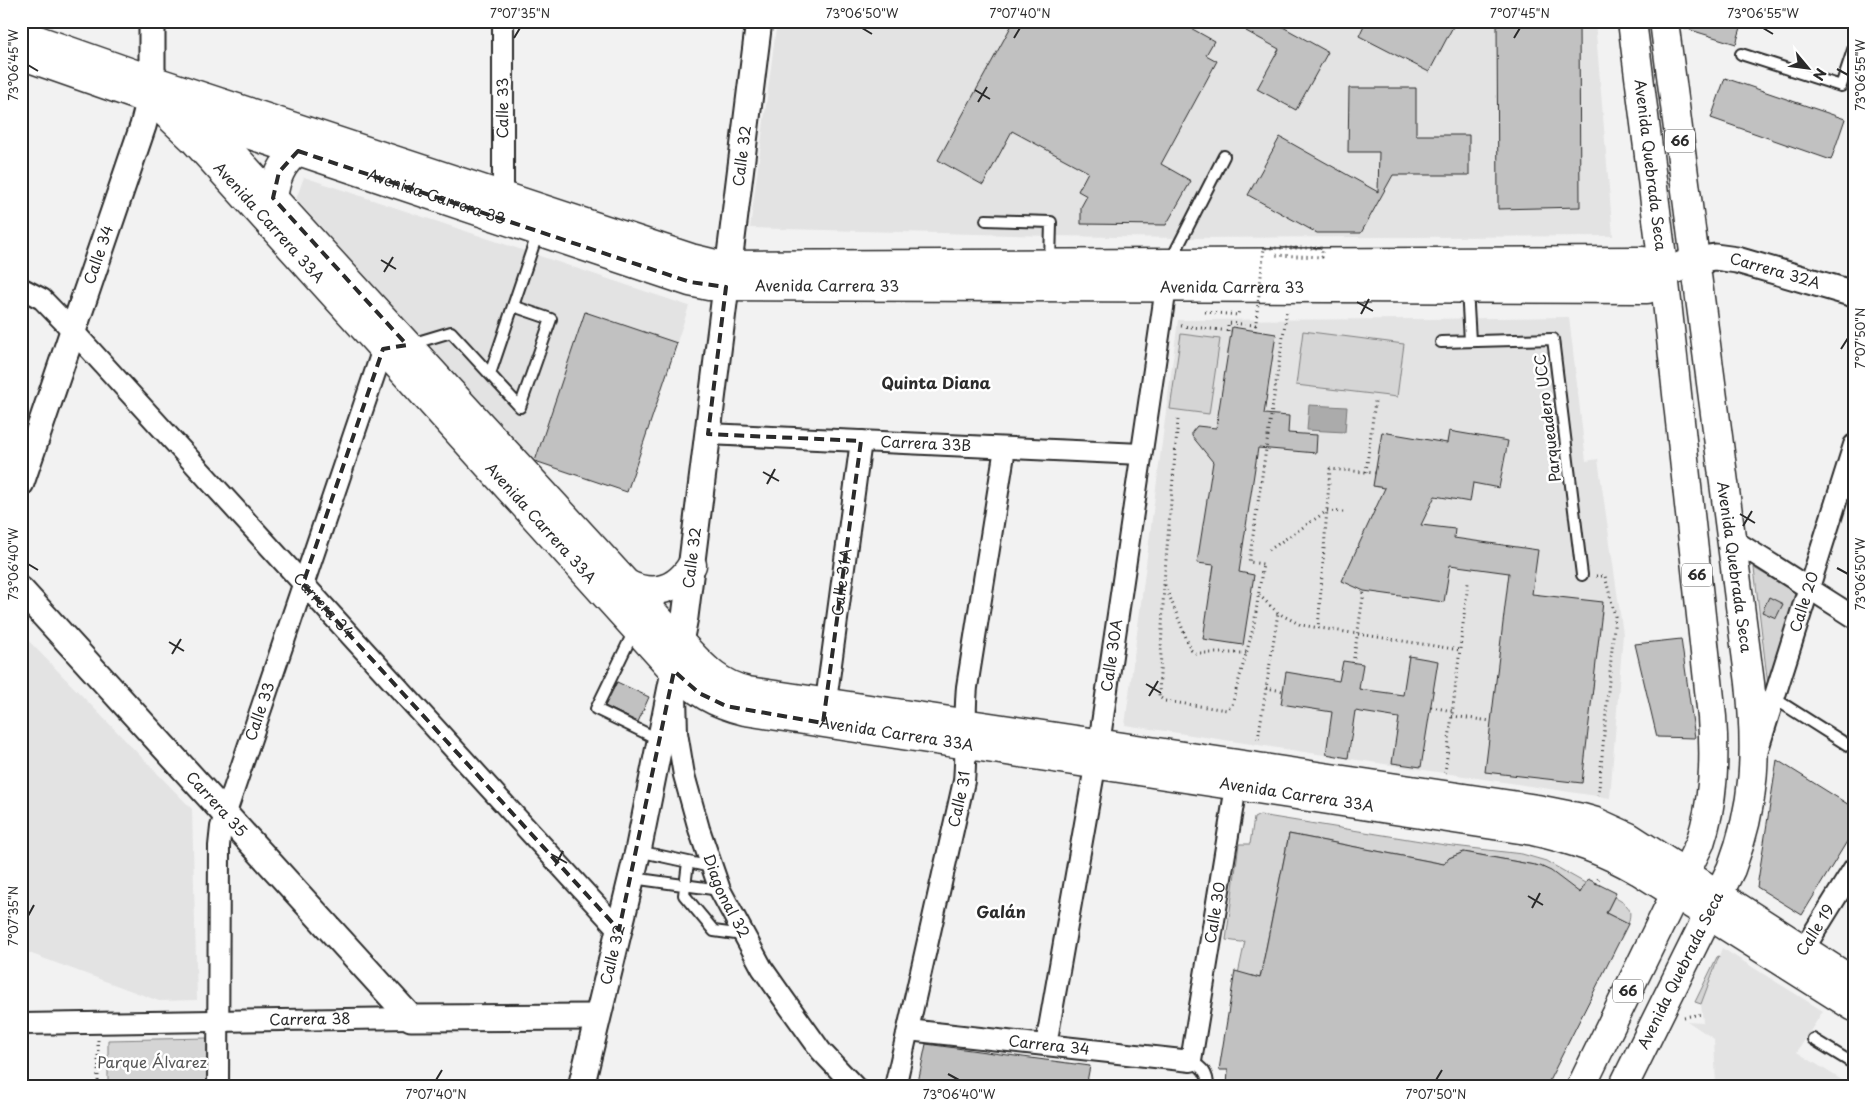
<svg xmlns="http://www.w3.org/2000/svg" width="1875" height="1108" viewBox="0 0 1875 1108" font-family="'Playpen Sans',sans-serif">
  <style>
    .built { fill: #e3e3e3 }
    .green { fill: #d5d5d5; stroke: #808080 }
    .water { fill: #ababab; stroke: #787878 }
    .building { fill: #c1c1c1; stroke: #2b2b2b }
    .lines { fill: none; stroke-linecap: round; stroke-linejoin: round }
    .service-casing { stroke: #2b2b2b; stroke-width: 14 }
    .minor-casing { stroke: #2b2b2b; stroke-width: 24 }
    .tertiary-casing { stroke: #2b2b2b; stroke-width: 29 }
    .secondary-casing { stroke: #2b2b2b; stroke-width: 31 }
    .primary-casing { stroke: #2b2b2b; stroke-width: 31 }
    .trunk-casing { stroke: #2b2b2b; stroke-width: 31 }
    .path { stroke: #2b2b2b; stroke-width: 3; stroke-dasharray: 1 4; stroke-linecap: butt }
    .service { stroke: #fff; stroke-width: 10 }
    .minor { stroke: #fff; stroke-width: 20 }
    .tertiary { stroke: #fff; stroke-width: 25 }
    .secondary { stroke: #fff; stroke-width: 28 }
    .primary { stroke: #fff; stroke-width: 28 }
    .trunk { stroke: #fff; stroke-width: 28 }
    .path-bridge { stroke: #2b2b2b; stroke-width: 3; stroke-dasharray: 1 4; stroke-linecap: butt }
    .marked { fill: none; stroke: #2b2b2b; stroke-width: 4; stroke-dasharray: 10 6; stroke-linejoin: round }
    .ticks { fill: none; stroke: #2b2b2b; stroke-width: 2 }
    .labels { text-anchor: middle; stroke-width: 5; stroke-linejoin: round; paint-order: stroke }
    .shield { fill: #fff; stroke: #6b6b6b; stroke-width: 1 }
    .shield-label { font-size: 14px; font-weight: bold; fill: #2b2b2b }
    .street-label { font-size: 15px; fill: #2b2b2b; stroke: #fff }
    .park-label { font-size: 15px; fill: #565656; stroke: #fff }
    .neighbourhood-label { font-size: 16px; font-weight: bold; fill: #2b2b2b; stroke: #fff }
    .neatline { fill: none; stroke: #2b2b2b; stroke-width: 2 }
    .ticks-label { font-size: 12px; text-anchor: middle; fill: #2b2b2b }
  </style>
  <rect width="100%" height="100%" fill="#f2f2f2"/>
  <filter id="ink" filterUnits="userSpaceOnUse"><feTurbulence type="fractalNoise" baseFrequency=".02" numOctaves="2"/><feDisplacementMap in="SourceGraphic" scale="10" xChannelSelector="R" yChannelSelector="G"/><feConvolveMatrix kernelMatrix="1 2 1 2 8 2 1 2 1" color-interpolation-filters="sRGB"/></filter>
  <g filter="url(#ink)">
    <path class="built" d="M 777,21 L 1595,21 L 1613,236 L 1182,238 L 1051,236 L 750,228 Z
      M 304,177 L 689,306 L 627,492 L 535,462 L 296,199 Z
      M 1569,317 L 1586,461 L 1598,459 L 1623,634 L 1610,798 L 1125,725 L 1178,320 L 1426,319 Z
      M 21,633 L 192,809 L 197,1000 L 159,1001 L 21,950 Z
      M 1722,948 L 1823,1011 L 1797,1052 L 1853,1087 L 1716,1087 L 1714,1039 L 1687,1021 L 1703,1022 L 1701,1004 Z"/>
    <path class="green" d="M 1303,331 L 1404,344 L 1397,397 L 1296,385 Z
      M 1181,334 L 1220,339 L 1209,414 L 1170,409 Z
      M 1754,568 L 1796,593 L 1768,686 Z
      M 1260,815 L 1445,845 L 1522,854 L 1546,861 L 1585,883 L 1577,898 C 1567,883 1556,874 1540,866 L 1464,852 L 1449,858 L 1444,864 L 1289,834 L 1260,978 L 1238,974 L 1245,941 L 1241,942 L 1226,940 L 1239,844 L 1250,844 L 1254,818 Z
      M 1614,897 C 1628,905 1633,908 1628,924 L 1606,913 Z
      M 1719,956 L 1701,1004 L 1695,1002 L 1717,957 Z
      M 207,1038 L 208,1087 L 108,1087 L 108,1040 Z"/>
    <path class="water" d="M 1309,405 L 1347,407 L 1345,432 L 1307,430 Z"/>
    <path class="building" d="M 1014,21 L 1178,21 L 1214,41 L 1206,55 L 1217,61 L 1161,164 L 1191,181 L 1166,225 L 1081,224 L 1081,207 L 1087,196 L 1078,191 L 1088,172 L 1012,131 L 983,185 L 938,160 Z
      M 1252,21 L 1272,21 L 1328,52 L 1296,110 L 1257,89 L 1279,49 L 1246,31 Z
      M 1366,21 L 1456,21 L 1429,72 L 1359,36 Z
      M 1497,21 L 1579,21 L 1580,207 L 1498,209 Z
      M 1680,21 L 1743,21 L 1736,44 L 1681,27 Z
      M 1725,78 L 1845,119 L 1831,160 L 1711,118 Z
      M 1349,88 L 1416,88 L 1416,135 L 1469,135 L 1469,175 L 1393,175 L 1361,233 L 1317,233 L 1248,195 L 1280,137 L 1378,192 L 1379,152 L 1348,152 Z
      M 585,312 L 677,343 L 627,492 L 535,461 Z
      M 1232,327 L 1276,334 L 1264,414 L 1289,416 L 1288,433 L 1317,435 L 1316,453 L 1258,448 L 1239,572 L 1254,575 L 1243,645 L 1203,639 L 1214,565 L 1197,563 L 1213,462 L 1192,436 L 1192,432 L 1197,426 L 1216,428 Z
      M 1449,431 L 1508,441 L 1499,488 L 1473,483 L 1470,502 L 1435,496 L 1421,525 L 1455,529 L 1454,538 L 1538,550 L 1532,594 L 1603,602 L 1582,783 L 1485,772 L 1509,573 L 1450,565 L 1444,602 L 1364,591 L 1342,581 L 1385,488 L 1373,486 L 1382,432 L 1447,443 Z
      M 1769,597 L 1783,604 L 1776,618 L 1762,612 Z
      M 1681,639 L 1695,738 L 1657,737 L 1635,644 Z
      M 1409,656 L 1438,661 L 1421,767 L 1392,763 L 1399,718 L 1355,711 L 1348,758 L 1326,754 L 1332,712 L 1281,704 L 1286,672 L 1339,681 L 1343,661 L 1363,664 L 1359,689 L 1403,695 Z
      M 617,682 L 649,697 L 638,722 L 605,706 Z
      M 1777,760 L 1854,808 L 1854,830 L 1802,915 L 1757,887 Z
      M 1289,834 L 1444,864 L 1449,858 L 1464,852 L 1540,866 L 1551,871 L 1580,893 L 1588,879 L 1616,893 L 1606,913 L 1628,924 L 1546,1087 L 1227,1087 L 1228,1070 L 1219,1070 L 1235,971 L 1260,978 Z
      M 926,1044 L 1090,1066 L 1086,1087 L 917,1087 Z"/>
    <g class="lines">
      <g class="service-casing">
        <path id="service" d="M 1741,54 L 1841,86 L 1854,47
          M 986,220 L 1051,222 L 1050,263
          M 1171,260 L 1224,156
          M 1467,289 L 1470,341
          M 1441,342 L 1553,339 L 1582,575
          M 411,344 L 451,332 L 520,407 L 551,319 L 513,306
          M 490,374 L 538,232
          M 634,631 L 596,709 L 660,740
          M 1772,697 L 1854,749
          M 638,851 L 711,867
          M 688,862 L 684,895 L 714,931 L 743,935
          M 632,878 L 720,890
          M 1813,1039 L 1854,1064
          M 1191,1061 C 1203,1068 1208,1073 1208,1087"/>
      </g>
      <g class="minor-casing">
        <g id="minor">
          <path d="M 503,21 L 503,195"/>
          <path id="s1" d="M 21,288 L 42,299 L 73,331 L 619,930"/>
          <path id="s2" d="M 708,434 L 1141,454"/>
          <path d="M 1730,538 L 1854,617"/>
          <path id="s3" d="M 676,695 L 677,733 L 684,775 L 699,829 L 720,890 L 762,968 L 783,998 L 821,1051 L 855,1087"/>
          <path id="s4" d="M 824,716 L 861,441"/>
          <path id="s5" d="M 1758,749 L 1854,445"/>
          <path id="s6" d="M 1797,960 L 1854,868"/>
          <path id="s7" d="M 21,1024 L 411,1018"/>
          <path id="s8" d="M 908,1030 L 1191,1061 L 1238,774"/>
          <path id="s9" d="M 1046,1045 L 1099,744 L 1168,274"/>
          <path id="s10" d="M 218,1087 L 219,846 L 221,827 L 383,349"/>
          <path id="s11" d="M 895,1087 L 964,781 C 967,749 964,718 967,687 L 1005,448"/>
        </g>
      </g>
      <g class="tertiary-casing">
        <g id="tertiary">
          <path id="s12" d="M 1695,260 L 1715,257 L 1737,260 L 1854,294"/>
          <path id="s13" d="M 21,483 L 143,126 L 150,99 L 152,80 L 152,21"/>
          <path id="s14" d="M 21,590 L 411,1018 L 597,1017"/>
          <path id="s15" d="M 581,1087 L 638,851 L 685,617 L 759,21"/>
        </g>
      </g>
      <g class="secondary-casing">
        <g id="secondary">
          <path id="s16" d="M 151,99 L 194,140 L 674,671 C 698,693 713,703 745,711 L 1533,831 C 1574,840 1602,850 1639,871 L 1854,1007"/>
          <path d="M 195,113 L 680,642 C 701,664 716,684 748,691 L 1537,809 L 1582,818 L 1596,822 L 1629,837 L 1854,982"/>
          <path d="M 627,584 C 653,597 677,590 692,565"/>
        </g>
      </g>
      <g class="primary-casing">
        <g id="primary">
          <path d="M 21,34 L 152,80 L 691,258 L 720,265 L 1643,261 L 1664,274"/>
          <path id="s17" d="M 21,55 L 224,126 L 690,282 L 709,286 L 1647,289 L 1664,274 L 1695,260"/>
          <path d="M 273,198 C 276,178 281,164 298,151"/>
        </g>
      </g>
      <g class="trunk-casing">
        <g id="trunk">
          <path d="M 1581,1087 L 1700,843 C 1714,801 1715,760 1712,717 L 1664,274 L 1632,21"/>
          <path id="s18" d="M 1623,1087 L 1731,869 C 1756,803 1757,752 1750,683 L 1664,21"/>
        </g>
      </g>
      <path class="path" d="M 1205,312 L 1238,315 L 1239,310
        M 1181,326 L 1231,331
        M 1228,331 L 1228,323 L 1256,325
        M 1178,420 L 1164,583 L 1159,697 L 1165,701 L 1227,710 L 1232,705 L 1254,625 L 1263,564 L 1249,562 L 1287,310
        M 1366,472 L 1375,401
        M 1269,550 L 1327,511 L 1344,512
        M 1596,576 L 1605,576 L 1615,616 L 1598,799
        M 1165,585 L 1191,650 L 1196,653 L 1247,653
        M 1259,595 L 1278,613 L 1301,625 L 1460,650
        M 1318,629 L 1330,469 L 1376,473
        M 1353,663 L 1364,591
        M 1266,688 L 1283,691
        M 1431,707 L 1453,711
        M 1452,716 L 1491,721
        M 1258,739 L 1278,613
        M 1445,773 L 1468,583
        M 1596,884 L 1599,877
        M 1684,1017 L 1702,1014
        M 98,1040 L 98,1087"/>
      <use href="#service" class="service"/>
      <use href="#minor" class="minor"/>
      <use href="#tertiary" class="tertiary"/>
      <use href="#secondary" class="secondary"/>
      <use href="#primary" class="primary"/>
      <use href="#trunk" class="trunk"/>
      <path class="path-bridge" d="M 1255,331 L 1264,248 L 1322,248 L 1322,257 L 1273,255"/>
    </g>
  </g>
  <path class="marked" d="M 298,151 L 690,282 L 726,287 L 708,434 L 861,441 L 823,723 L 726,706 L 699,693 L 674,671 L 619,930 L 303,584 L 383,349 L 407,345 L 273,198 L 279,172 Z"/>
  <path class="ticks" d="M 862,28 L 872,34M 1763,28 L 1773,34M 514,38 L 520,28M 1014,38 L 1020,28M 1514,38 L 1520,28M 28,65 L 38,71M 1837,69 L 1848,75M 975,90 L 990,99M 978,102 L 987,87M 381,260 L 396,269M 384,272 L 393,257M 1357,302 L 1373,311M 1361,314 L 1369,299M 1841,349 L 1848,338M 763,472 L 779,481M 767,484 L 775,469M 1740,514 L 1755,523M 1743,526 L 1752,511M 28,564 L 38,570M 1837,568 L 1848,574M 169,642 L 184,651M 172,654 L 181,639M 1146,684 L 1161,693M 1149,696 L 1158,681M 551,854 L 567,863M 555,866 L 563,851M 1528,896 L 1543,905M 1532,908 L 1540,893M 28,916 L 34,905M 948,1074 L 959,1080M 436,1080 L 442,1070M 1436,1080 L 1442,1070"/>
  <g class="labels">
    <g class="shield">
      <rect x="1665" y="129.5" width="30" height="23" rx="4"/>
      <rect x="1682" y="563.5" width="30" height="23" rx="4"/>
      <rect x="1613" y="979.5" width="30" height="23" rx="4"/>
    </g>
    <g class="shield-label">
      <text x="1680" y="146">66</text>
      <text x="1697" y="580">66</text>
      <text x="1628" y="996">66</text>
    </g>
    <g class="street-label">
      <text transform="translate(503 108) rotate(-90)" y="5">Calle 33</text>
      <text dy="5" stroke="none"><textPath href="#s15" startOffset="946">Calle 32</textPath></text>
      <text transform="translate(1650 165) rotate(83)" y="5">Avenida Quebrada Seca</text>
      <text dy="5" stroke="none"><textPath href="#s17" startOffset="439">Avenida Carrera 33</textPath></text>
      <text dy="5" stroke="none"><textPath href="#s16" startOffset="171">Avenida Carrera 33A</textPath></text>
      <text dy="5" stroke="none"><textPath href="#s13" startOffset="241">Calle 34</textPath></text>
      <text dy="5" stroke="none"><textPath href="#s12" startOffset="82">Carrera 32A</textPath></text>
      <text dy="5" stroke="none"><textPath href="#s17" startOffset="844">Avenida Carrera 33</textPath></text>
      <text dy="5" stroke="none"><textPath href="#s17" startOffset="1249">Avenida Carrera 33</textPath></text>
      <text transform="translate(1548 418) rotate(-97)" y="5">Parqueadero UCC</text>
      <text dy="5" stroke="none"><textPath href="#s2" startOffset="218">Carrera 33B</textPath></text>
      <text dy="5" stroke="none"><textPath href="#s16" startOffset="576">Avenida Carrera 33A</textPath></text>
      <text dy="5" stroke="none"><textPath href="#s15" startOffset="541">Calle 32</textPath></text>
      <text transform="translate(1734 567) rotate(82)" y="5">Avenida Quebrada Seca</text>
      <text dy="5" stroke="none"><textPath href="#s4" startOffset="135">Calle 31A</textPath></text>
      <text dy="5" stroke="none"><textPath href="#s5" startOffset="154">Calle 20</textPath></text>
      <text dy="5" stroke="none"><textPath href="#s1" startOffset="440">Carrera 34</textPath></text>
      <text dy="5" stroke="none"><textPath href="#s9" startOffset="395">Calle 30A</textPath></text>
      <text dy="5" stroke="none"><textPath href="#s10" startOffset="382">Calle 33</textPath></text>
      <text dy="5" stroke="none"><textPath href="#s16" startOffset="1011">Avenida Carrera 33A</textPath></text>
      <text dy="5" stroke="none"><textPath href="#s16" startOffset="1416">Avenida Carrera 33A</textPath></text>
      <text dy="5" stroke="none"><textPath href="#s11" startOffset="295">Calle 31</textPath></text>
      <text dy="5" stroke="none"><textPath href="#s14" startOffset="290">Carrera 35</textPath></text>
      <text dy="5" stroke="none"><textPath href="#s3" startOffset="209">Diagonal 32</textPath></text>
      <text dy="5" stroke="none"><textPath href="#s8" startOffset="435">Calle 30</textPath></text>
      <text dy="5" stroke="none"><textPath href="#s6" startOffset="35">Calle 19</textPath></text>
      <text dy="5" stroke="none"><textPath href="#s15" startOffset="136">Calle 32</textPath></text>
      <text dy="5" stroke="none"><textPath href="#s18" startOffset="130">Avenida Quebrada Seca</textPath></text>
      <text dy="5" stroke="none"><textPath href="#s7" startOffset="289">Carrera 38</textPath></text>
      <text dy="5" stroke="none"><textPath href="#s8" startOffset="142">Carrera 34</textPath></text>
    </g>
    <g class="park-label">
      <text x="152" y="1068">Parque Álvarez</text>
    </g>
    <g class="neighbourhood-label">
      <text x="936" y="389">Quinta Diana</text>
      <text x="1001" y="918">Galán</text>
    </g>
  </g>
  <rect width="1875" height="1108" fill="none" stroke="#fff" stroke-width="55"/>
  <g transform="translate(1808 68) rotate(119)" stroke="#ffffff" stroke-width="4" paint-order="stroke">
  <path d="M0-4L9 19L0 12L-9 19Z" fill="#2b2b2b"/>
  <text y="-8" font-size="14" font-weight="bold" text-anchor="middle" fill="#2b2b2b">N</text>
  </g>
  <rect x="28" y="28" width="1820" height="1052" class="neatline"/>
  <g class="ticks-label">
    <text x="520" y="18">7°07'35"N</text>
    <text x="862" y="18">73°06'50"W</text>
    <text x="1020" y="18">7°07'40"N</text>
    <text x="1520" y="18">7°07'45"N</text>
    <text x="1763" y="18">73°06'55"W</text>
    <text transform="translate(14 65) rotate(-90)" y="4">73°06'45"W</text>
    <text transform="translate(1861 75) rotate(-90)" y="4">73°06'55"W</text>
    <text transform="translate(1861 338) rotate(-90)" y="4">7°07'50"N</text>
    <text transform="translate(14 564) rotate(-90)" y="4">73°06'40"W</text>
    <text transform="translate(1861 574) rotate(-90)" y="4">73°06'50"W</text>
    <text transform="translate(14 916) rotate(-90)" y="4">7°07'35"N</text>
    <text x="436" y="1099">7°07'40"N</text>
    <text x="959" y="1099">73°06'40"W</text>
    <text x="1436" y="1099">7°07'50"N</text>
  </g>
</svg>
